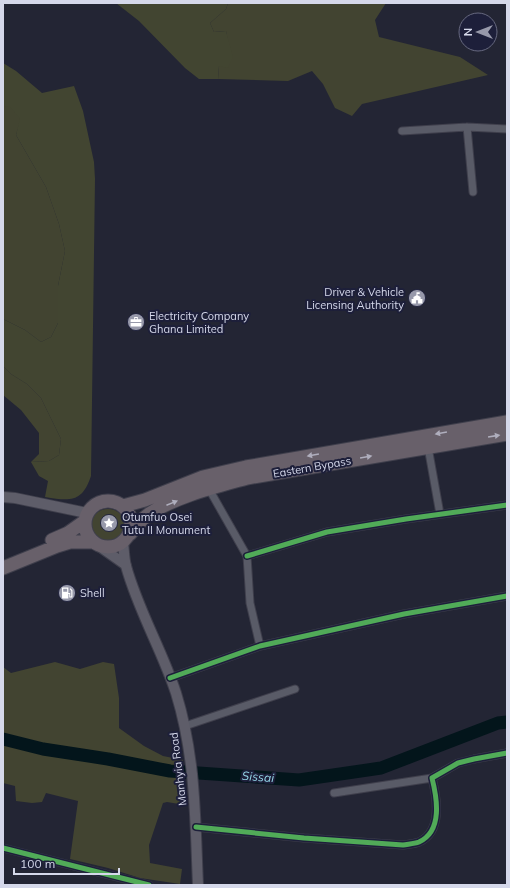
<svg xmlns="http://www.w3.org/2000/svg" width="510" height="888" viewBox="0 0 510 888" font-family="Mulish,sans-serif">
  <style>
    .green { fill: #424431 }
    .forest { fill: #424531 }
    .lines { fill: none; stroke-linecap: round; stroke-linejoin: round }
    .river { stroke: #03151b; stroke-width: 13 }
    .street-casing { stroke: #3f3f4c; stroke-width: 9 }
    .secondary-casing { stroke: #3f3f4c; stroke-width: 12 }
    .highway-casing { stroke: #3f3f4c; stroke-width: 15 }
    .street { stroke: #595b67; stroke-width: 7 }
    .secondary { stroke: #5e5d69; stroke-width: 10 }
    .highway { stroke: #68606a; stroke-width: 13 }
    .cycleway-casing { stroke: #1d1f3a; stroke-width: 8 }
    .cycleway { stroke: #51ab58; stroke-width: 5 }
    .oneway { fill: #afaebd }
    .labels { text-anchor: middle; stroke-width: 4; stroke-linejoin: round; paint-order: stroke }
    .poi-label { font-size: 11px; fill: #d5d8ea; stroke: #1d1f3a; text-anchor: start }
    .street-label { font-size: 11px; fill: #d5d8ea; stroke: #1d1f3a }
    .water-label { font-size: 12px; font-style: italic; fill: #95d7e9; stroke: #1d1f3a }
  </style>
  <rect width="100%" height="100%" fill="#232534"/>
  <path class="green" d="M 228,3 L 386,3 L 375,20 L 379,37 L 460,57 L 488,75 L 362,104 L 352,116 L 335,108 L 323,84 L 312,71 L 288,81 L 218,79 L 219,65 L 228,42 L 226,31 L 214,32 L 210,23 L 226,9 Z
    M 3,106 L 10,106 L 21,119 L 16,135 L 46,187 L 59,224 L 65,251 L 58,286 L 58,323 L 51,337 L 41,342 L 25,330 L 3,319 Z
    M 3,366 L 11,374 L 27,384 L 41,398 L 61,439 L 59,455 L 49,461 L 31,462 L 39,454 L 39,433 L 21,410 L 3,395 Z
    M90 527a18 18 0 1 1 36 0a18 18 0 1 1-36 0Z
    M 55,662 L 80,669 L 103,662 L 114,664 L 119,698 L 119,728 L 144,746 L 163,756 L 183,760 L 185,805 L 167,802 L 163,803 L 149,845 L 150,863 L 182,869 L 180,884 L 140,878 L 108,868 L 70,859 L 78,801 L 46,793 L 42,802 L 32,803 L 16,801 L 15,786 L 3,783 L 3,667 L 11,673 Z"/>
  <path class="forest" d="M 116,3 L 228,3 L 226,9 L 210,23 L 214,32 L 226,31 L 233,57 L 228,68 L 219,66 L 218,79 L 199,79 L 185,68 L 139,21 Z
    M 3,63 L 16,71 L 42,93 L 74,86 L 83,111 L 94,162 L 95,179 L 91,476 C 82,503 70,501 45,497 L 48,481 L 39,476 L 31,462 L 49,461 L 59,455 L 61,439 L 41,398 L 27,384 L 11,374 L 3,366 L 3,319 L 25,330 L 41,342 L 51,337 L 58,323 L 58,286 L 65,251 L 59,224 L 46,187 L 16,135 L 20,119 L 10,107 L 3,106 Z"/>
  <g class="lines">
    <path class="river" d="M 3,739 L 43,749 L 108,759 L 170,771 L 299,780 L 381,768 L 498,723 L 507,722"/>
    <g class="street-casing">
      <path id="street" d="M 467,127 L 473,192
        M 402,131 L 467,127 L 507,129
        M 428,447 L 440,514
        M 209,489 L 247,556 L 250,603 L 260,646
        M 247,556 L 327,532 L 406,519 L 507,505
        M 170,678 L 260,646 L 404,614 L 507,596
        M 185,726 L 295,689
        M 334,793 L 432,778
        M 196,827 L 304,838 L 403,845 C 408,844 414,844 419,842 C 443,831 437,798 432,778 L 458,763 L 474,759 L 507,753
        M 3,848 L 149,885"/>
    </g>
    <g class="secondary-casing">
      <path id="secondary" d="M 3,497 L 15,498 L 87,513
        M 123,542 C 124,550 124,559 126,566 C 138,610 162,650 176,693 C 196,758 195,819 198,885
        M 99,546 L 126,565"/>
    </g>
    <g class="highway-casing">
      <path id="highway" d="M85 524a23 23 0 1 1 46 0a23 23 0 1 1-46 0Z
        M 123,506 L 145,500 L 203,477 L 246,467 L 507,422
        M 130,534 C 136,527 142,519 149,514 C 177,496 215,487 247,478 L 507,434
        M 52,540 L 68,533 L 85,521
        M 3,568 L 57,546 L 70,542 L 93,542"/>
    </g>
    <use href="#street" class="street"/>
    <use href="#secondary" class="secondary"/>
    <use href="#highway" class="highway"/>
    <g class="cycleway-casing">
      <path id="cycleway" d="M 247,556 L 327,532 L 406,519 L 507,505
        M 170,678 L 260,646 L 404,614 L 507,596
        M 196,827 L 304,838 L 403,845 C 408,844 414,844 419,842 C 443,831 437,798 432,778 L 458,763 L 474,759 L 507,753
        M 3,848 L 149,885"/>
    </g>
    <use href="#cycleway" class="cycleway"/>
  </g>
  <defs><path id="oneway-solid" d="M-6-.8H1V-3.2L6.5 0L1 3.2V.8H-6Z"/></defs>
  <g class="oneway">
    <use href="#oneway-solid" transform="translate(441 433) rotate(170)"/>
    <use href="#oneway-solid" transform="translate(494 436) rotate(-9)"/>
    <use href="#oneway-solid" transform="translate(313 455) rotate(170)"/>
    <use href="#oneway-solid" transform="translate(366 457) rotate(-10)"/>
    <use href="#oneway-solid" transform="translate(172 503) rotate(-22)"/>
  </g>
  <defs>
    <g id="civic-disc" transform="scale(0.9)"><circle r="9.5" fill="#9799aa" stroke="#1d1f3a"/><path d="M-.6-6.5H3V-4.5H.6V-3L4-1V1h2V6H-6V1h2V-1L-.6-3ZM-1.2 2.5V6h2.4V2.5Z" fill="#fff"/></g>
    <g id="office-disc" transform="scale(0.9)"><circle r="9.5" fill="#9799aa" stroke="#1d1f3a"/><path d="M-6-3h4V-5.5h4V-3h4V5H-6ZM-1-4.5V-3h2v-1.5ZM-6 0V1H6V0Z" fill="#fff"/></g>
    <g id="sight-disc" transform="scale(0.9)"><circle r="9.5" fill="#9799aa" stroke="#1d1f3a"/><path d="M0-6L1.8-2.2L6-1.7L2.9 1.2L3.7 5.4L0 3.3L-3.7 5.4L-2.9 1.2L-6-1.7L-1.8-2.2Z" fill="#fff"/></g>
    <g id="fuel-disc" transform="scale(0.9)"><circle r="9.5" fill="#9799aa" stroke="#1d1f3a"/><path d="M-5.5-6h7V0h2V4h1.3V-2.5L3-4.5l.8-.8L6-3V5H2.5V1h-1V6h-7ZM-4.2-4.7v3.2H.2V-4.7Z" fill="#fff"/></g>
  </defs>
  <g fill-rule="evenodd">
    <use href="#civic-disc" x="417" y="298"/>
    <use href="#office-disc" x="136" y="322"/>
    <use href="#sight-disc" x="109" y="523"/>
    <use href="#fuel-disc" x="67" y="593"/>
  </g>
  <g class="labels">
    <g class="poi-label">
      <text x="404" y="296" text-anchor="end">Driver &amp; Vehicle<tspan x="404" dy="13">Licensing Authority</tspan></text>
      <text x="149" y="320">Electricity Company<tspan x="149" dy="13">Ghana Limited</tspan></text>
      <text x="122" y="521">Otumfuo Osei<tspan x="122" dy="13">Tutu II Monument</tspan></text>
      <text x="80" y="597">Shell</text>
    </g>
    <g class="street-label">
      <text transform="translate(312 467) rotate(-10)" y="4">Eastern Bypass</text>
      <text transform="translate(178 769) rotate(-97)" y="4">Manhyia Road</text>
    </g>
    <g class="water-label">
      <text transform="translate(258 777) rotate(4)" y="4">Sissai</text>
    </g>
  </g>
  <rect width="510" height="888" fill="none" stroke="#d5d8ea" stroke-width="8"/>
  <g transform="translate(478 32) rotate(270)"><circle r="19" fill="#1d1f3a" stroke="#676980"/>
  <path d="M0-3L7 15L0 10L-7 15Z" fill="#9799aa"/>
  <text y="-6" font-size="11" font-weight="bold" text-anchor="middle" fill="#d5d8ea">N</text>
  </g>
  <path d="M14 868v6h105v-6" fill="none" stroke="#d5d8ea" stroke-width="2"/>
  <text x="20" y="868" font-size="12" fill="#d5d8ea" stroke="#1d1f3a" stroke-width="3" paint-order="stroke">100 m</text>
</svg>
